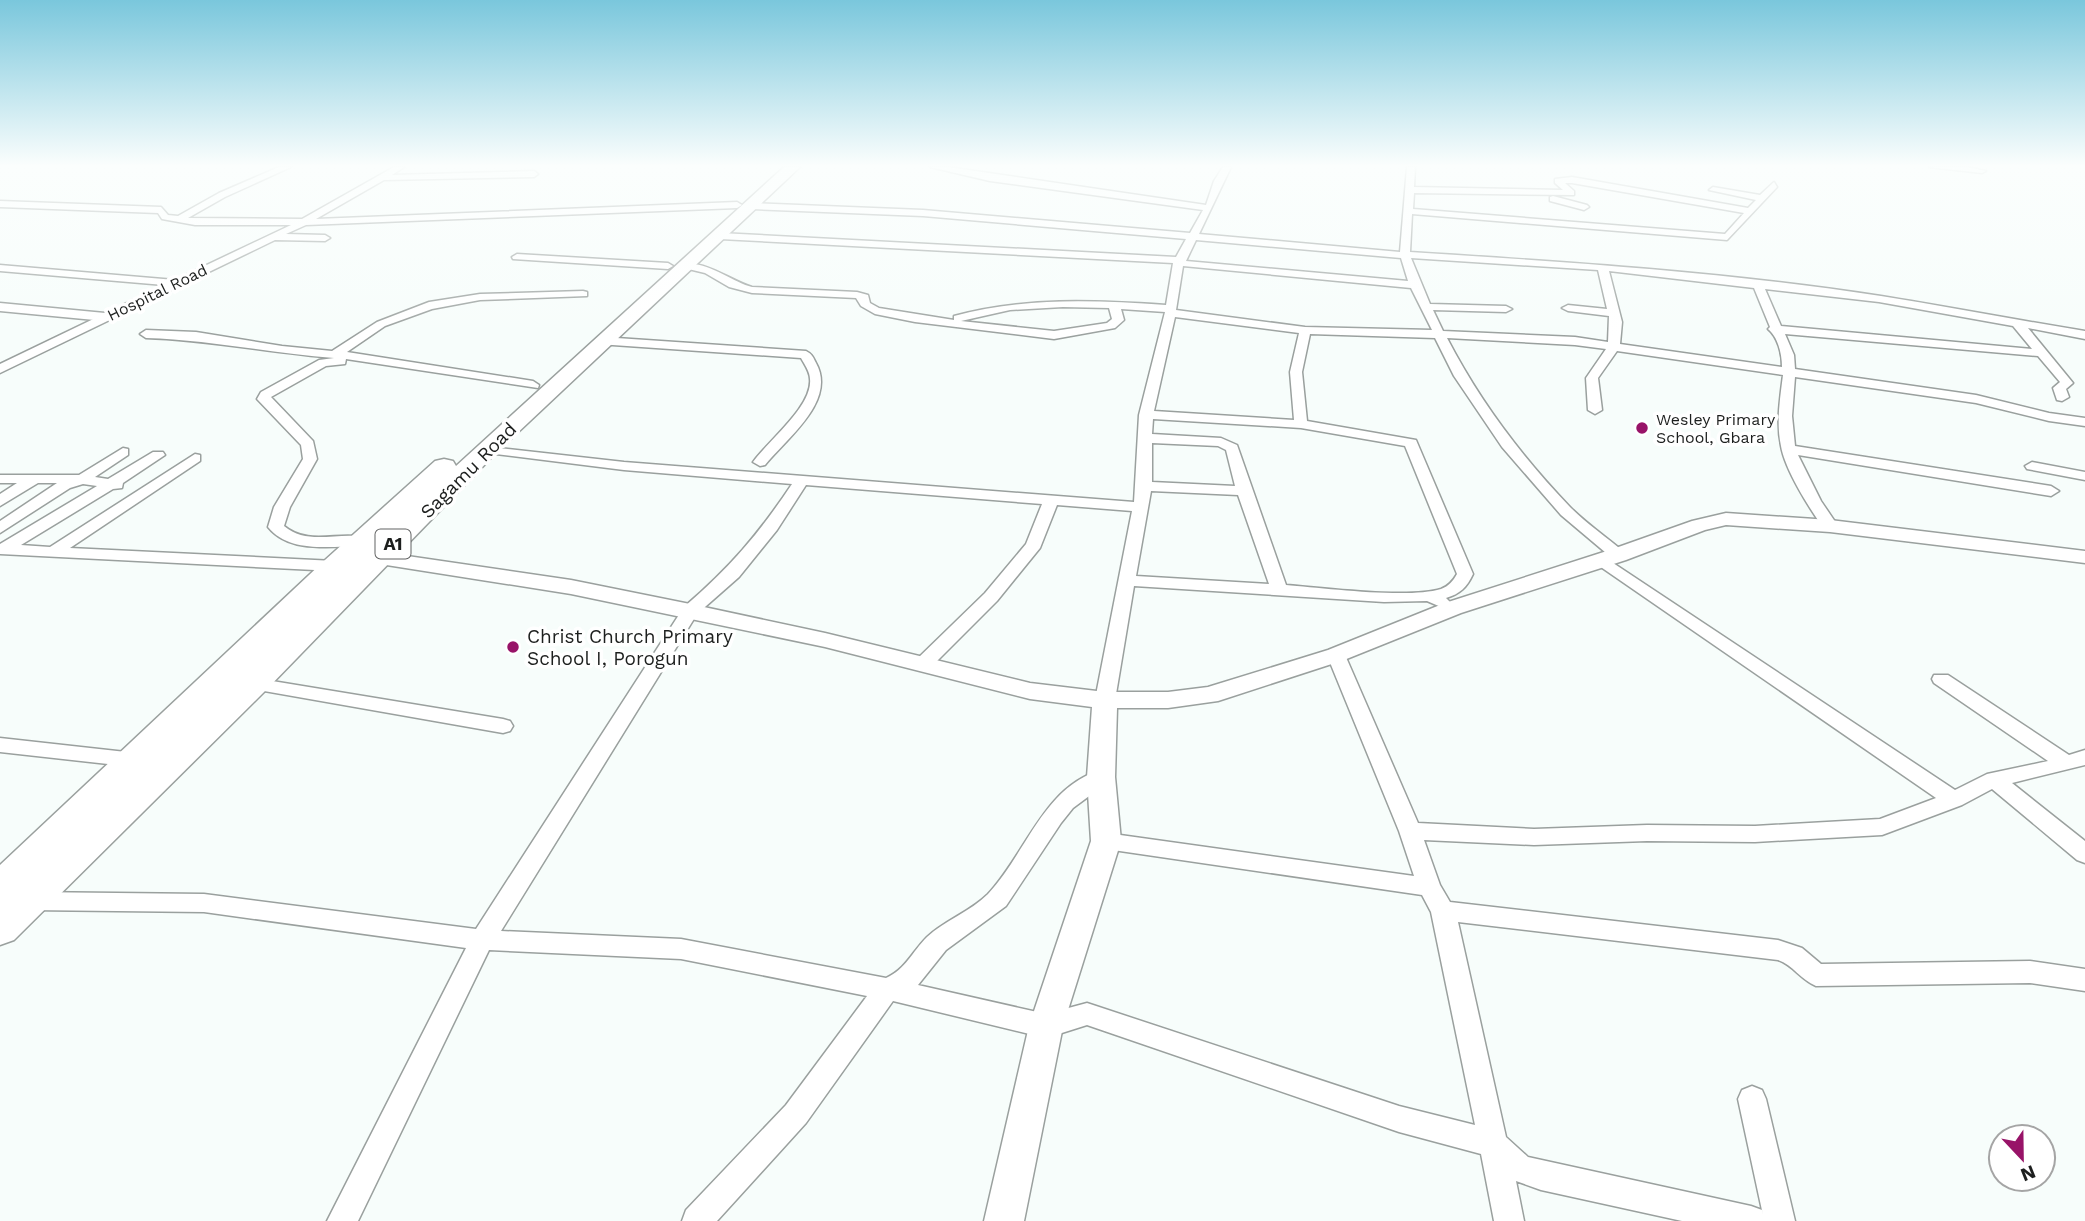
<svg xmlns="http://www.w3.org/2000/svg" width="2085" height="1221" viewBox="0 0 2085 1221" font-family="'Work Sans',sans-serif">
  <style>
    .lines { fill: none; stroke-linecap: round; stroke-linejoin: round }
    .minor-casing { stroke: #9aa09e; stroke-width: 3 }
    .tertiary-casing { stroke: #9aa09e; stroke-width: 3 }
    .trunk-casing { stroke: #9aa09e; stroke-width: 3 }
    .minor { fill: #fff; fill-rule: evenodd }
    .tertiary { fill: #fff; fill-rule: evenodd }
    .trunk { fill: #fff; fill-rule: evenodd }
    .poi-dot { fill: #981368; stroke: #fff; stroke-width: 2.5 }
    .labels { text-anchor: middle; stroke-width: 7; stroke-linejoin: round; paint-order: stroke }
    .far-street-label { font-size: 16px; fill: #1d1f1e; stroke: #fff }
    .far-poi-label { font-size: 16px; fill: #1d1f1e; stroke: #fff; text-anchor: start }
    .shield { fill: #fff; stroke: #616262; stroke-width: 2 }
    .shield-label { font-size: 18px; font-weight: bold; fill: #1d1f1e }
    .street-label { font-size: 19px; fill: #1d1f1e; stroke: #fff }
    .poi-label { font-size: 19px; fill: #1d1f1e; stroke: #fff; text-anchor: start }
  </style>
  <rect width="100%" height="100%" fill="#f7fdfb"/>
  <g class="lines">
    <g class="minor-casing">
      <path id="minor" d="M 279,167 L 291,167 L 225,197 L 188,218 L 302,219 L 394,167 L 404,167 L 392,175 L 534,171 L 538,174 L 534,177 L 384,180 L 316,219 L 737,202 L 742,205 L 737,208 L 306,225 L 286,234 L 325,235 L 330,238 L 325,241 L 275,240 L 0,373 L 0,364 L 164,285 L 0,271 L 0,265 L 175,280 L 291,225 L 195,225 L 162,219 L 158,213 L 0,207 L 0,201 L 161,207 L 168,215 L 178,216 L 219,193 Z
        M 930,167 L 948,167 L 1206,205 L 1214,181 L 1223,167 L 1231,167 L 1199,234 L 1400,252 L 1407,167 L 1415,167 L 1414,187 L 1563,190 L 1555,183 L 1555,179 L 1572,177 L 1748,208 L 1756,200 L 1709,190 L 1713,187 L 1760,195 L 1774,182 L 1777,187 L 1727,240 L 1412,214 L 1410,252 C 1568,262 1726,272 1881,296 C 1949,307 2017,320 2085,331 L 2085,339 L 2028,328 L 2073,383 L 2066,389 L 2069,397 L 2062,401 L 2057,400 L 2053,388 L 2060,382 L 2038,356 L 1785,334 L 1794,355 L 1795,369 L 1976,395 L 2049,413 L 2085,418 L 2085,426 L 2049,421 L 1976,403 L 1795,377 L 1792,416 L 1795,446 L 2051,486 L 2059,491 L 2051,496 L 1798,455 L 1821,501 L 1838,526 L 1830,531 L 1824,529 C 1810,509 1785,470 1781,446 C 1776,423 1780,399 1783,375 L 1617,351 L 1598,378 L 1602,410 L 1595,414 L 1588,410 L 1586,378 L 1606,349 L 1575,345 L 1447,338 C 1479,400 1521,456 1570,507 C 1586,523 1606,537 1624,552 L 1626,555 L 1624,558 L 1612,558 L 1561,515 L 1502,447 L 1454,376 L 1435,338 L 1310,334 L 1302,372 L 1307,421 L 1416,440 L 1473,574 C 1467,587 1460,594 1446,598 L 1450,602 L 1441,607 L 1427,601 L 1384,602 L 1134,586 L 1115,700 L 1112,704 L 1098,704 L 1095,700 L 1132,511 L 1057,505 L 1040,548 L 997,601 L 930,668 L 923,670 L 914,664 L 916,660 L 985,593 L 1026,544 L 1042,504 L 806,485 L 777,530 L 739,577 L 697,614 L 501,931 L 681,939 L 886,978 C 906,969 912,952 927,937 C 945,920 970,912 988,894 C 1026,854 1043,787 1101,770 L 1108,772 L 1111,777 L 1108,782 L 1073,808 L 1061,823 L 1006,906 L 946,950 L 918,985 L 1046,1014 L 1087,1003 L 1399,1106 L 1475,1125 L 1431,912 L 1422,895 L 1106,849 L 1098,847 L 1095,841 L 1098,835 L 1106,833 L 1414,876 L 1399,831 L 1327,655 L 1336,649 L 1345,655 L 1418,823 L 1534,829 L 1647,825 L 1755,826 L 1880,819 L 1936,798 L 1595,563 L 1593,560 L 1601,555 L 1955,790 L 1987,774 L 2048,761 L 1934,683 L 1932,679 L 1934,675 L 1948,675 L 2069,755 L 2085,750 L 2085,765 L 2012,783 L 2085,841 L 2085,863 L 2077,860 L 1992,789 L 1962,805 L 1882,835 L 1755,842 L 1647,841 L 1534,845 L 1424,840 L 1440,885 L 1450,902 L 1778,940 L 1802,948 L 1821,964 L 2030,961 L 2085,969 L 2085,991 L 2030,983 L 1816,986 C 1801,980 1793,965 1778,960 L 1458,922 L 1506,1137 L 1528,1157 L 1751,1206 L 1762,1210 L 1763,1215 L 1738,1099 L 1742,1090 L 1752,1086 L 1762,1090 L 1766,1099 L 1795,1221 L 1682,1221 L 1541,1190 L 1516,1181 L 1524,1221 L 1494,1221 L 1481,1154 L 1399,1132 L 1087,1025 L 1046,1038 L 893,1001 L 806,1123 L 717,1221 L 682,1221 L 686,1210 L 786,1105 L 867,996 L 681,959 L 489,950 L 358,1221 L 327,1221 L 466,948 L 204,912 L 29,910 L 21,908 L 17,901 L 21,894 L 29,892 L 204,894 L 476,929 L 684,607 C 730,567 758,535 792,484 L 624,470 L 487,453 L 480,449 L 482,446 L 624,462 L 1134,502 L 1139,415 L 1165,312 L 1121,309 L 1124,320 L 1115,328 L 1054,339 L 915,322 L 875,314 L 861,306 L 856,298 L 752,293 L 729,287 L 705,273 L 680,267 C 699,255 732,282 752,287 L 857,292 L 868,295 L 870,303 L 879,308 L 954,320 L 954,316 C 1025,297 1093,300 1166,305 L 1173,263 L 720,239 L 715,236 L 720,233 L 1176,257 L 1186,239 L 923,216 L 752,209 L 747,206 L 752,203 L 923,210 L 1190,233 L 1203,210 L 990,181 ZM 1565,183 L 1572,183 L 1744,213 L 1725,234 L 1413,209 L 1414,193 L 1574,195 L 1574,191 ZM 1196,240 L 1401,258 L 1408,281 L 1186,261 ZM 1411,258 L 1598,270 L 1607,309 L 1568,305 L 1562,308 L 1568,311 L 1609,316 L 1608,342 L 1575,337 L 1443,331 L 1433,310 L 1506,312 L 1512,309 L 1506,306 L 1430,304 ZM 1183,266 L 1411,288 L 1432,330 L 1305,327 L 1176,310 ZM 1609,271 L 1754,288 L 1770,327 L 1768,329 C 1778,337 1782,354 1782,367 L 1620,344 L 1622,322 ZM 1765,289 L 1879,302 L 2013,326 L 2032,349 L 1781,326 ZM 1063,307 L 1109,308 L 1112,319 L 1107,323 L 1054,331 L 961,321 L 1010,310 ZM 1175,317 L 1299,333 L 1290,372 L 1294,420 L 1154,411 ZM 1153,419 L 1301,428 L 1405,446 L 1457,574 C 1453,581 1449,586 1441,589 C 1408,599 1324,588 1286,585 L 1237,445 L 1221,438 L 1152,434 ZM 1152,443 L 1218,446 L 1226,450 L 1235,486 L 1152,482 ZM 1151,491 L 1238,495 L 1269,584 L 1136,576 Z
        M 1929,167 L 1967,167 L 1986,171 L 1982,173 Z
        M 1553,196 L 1587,205 L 1589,207 L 1584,210 L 1550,201 L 1550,197 Z
        M 517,254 L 668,263 L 673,266 L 668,269 L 513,259 L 512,257 Z
        M 583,291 L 587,292 L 587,296 L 480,300 L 432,309 L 385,326 L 347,352 L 533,381 L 539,385 L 538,388 L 346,359 L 345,364 L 326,366 L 271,397 L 313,441 L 317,459 L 290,507 L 284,526 C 309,547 340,530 369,538 L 371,541 L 369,544 L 363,546 C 331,546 290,554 268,527 L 274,507 L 303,459 L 301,445 L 257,399 L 261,392 L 319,360 L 334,358 C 271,353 209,340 146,338 L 140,334 L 146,330 L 196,332 L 282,346 L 332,351 L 377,322 L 429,302 L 480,294 Z
        M 602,337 L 806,351 C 812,354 813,357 816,363 C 837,401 787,438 765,465 L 760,466 L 753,462 C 768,441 813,406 810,379 C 810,372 805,365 801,358 L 598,344 L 596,341 Z
        M 123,448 L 128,449 L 128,455 L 95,477 L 108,479 L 153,452 L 163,452 L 165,455 L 123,483 L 122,488 L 113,489 L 21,545 L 50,547 L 195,454 L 200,455 L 200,461 L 70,548 L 335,561 L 343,566 L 335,571 L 0,554 L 0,544 L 97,486 L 83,484 L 70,488 L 0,533 L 0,521 L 57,483 L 38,483 L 0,506 L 0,494 L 17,483 L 0,483 L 0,475 L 79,475 Z
        M 2032,462 L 2085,472 L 2085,480 L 2027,469 L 2025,466 Z
        M 254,678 L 503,719 L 510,721 L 513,726 L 510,731 L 503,733 L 247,688 L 244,684 L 247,680 Z
        M 0,738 L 135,753 L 142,755 L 145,760 L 142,765 L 135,767 L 0,752 Z"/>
    </g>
    <g class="tertiary-casing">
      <path id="tertiary" d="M 0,303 L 105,313 L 112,317 L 105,321 L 0,311 Z
        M 1726,513 L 1830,520 L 2085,551 L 2085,563 L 1830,532 L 1726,525 L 1705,530 L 1626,560 L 1461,613 L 1344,660 L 1218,701 L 1168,708 L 1117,708 L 1115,777 L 1121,841 L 1063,1026 L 1024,1221 L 984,1221 L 1029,1026 L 1091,841 L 1087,777 L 1092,707 L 1030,699 L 825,647 L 571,594 L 380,564 L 372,563 L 369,558 L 372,553 L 380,552 L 571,580 L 690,604 L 825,633 L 1030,683 L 1105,692 L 1168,692 L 1208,687 L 1328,650 L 1445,603 L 1610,550 L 1692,521 Z"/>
    </g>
    <g class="trunk-casing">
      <path id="trunk" d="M 784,167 L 800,167 L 495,454 L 265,691 L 14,940 L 0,945 L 0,865 L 325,560 L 435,461 L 444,459 L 453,461 L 456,466 Z"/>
    </g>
    <use href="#minor" class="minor"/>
    <use href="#tertiary" class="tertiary"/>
    <use href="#trunk" class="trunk"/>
  </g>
  <linearGradient id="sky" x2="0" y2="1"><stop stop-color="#7ac7dc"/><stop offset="0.49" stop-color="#fbfefd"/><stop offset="1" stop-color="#fbfefd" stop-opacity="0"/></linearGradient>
  <rect width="2085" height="338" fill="url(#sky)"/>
  <g class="poi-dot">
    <circle cx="1642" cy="428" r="7"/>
    <circle cx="513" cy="647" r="7"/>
  </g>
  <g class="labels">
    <g class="far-street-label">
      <text transform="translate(157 292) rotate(-26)" y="6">Hospital Road</text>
    </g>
    <g class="far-poi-label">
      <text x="1656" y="425">Wesley Primary<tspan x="1656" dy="18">School, Gbara</tspan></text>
    </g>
    <rect class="shield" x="375.5" y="529.5" width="35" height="29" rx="5"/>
    <g class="shield-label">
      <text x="393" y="550">A1</text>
    </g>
    <g class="street-label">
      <text transform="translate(468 470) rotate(-45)" y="7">Sagamu Road</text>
    </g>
    <g class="poi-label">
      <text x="527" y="643">Christ Church Primary<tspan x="527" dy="22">School I, Porogun</tspan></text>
    </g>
  </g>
  <g transform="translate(2022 1158) rotate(158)"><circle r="33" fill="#ffffff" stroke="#a5a5a5" stroke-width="2"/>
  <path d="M0-5L12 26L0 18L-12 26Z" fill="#981368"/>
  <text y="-10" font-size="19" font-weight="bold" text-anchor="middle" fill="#1d1f1e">N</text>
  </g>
</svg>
